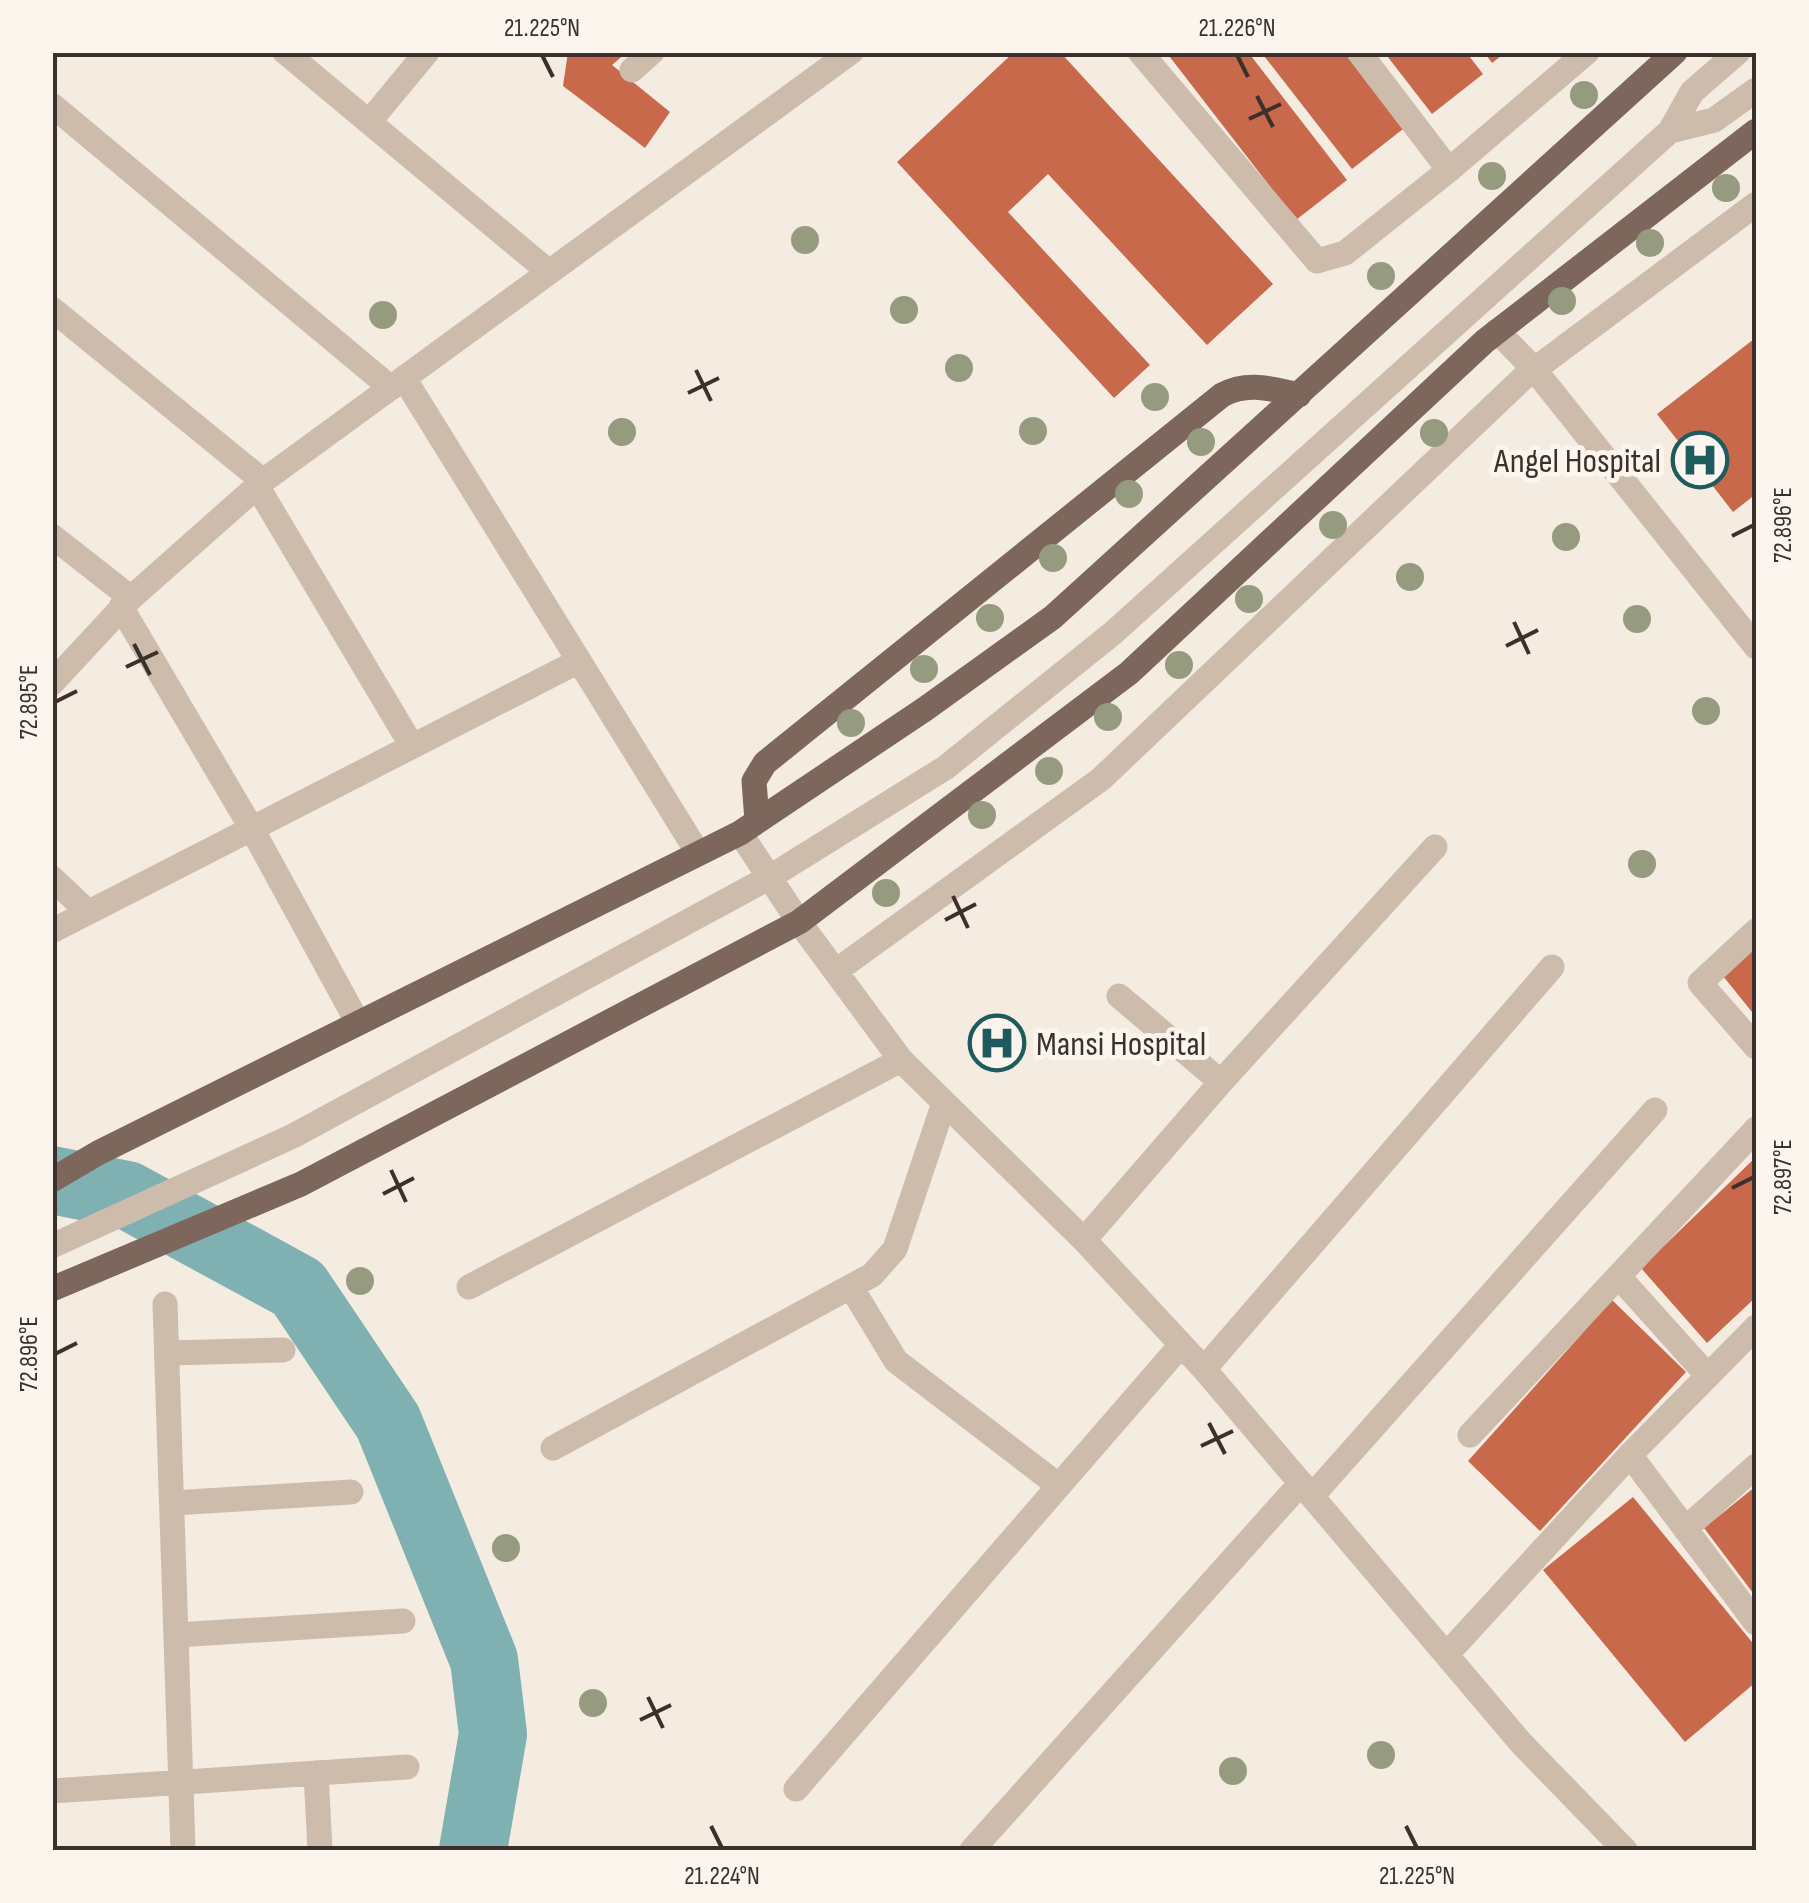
<svg xmlns="http://www.w3.org/2000/svg" width="1809" height="1903" viewBox="0 0 1809 1903" font-family="'Sofia Sans Condensed',sans-serif">
  <style>
    .lines { fill: none; stroke-linecap: round; stroke-linejoin: round }
    .river { stroke: #7fb0b2; stroke-width: 68 }
    .building { fill: #c8694b }
    .minor { stroke: #cdbbac; stroke-width: 25 }
    .major { stroke: #7d675c; stroke-width: 25 }
    .tree { fill: #969b7f }
    .ticks { fill: none; stroke: #3b302b; stroke-width: 4 }
    .labels { text-anchor: middle; stroke-width: 10; stroke-linejoin: round; paint-order: stroke }
    .poi-label { font-size: 35px; fill: #3b302b; stroke: #fbf5ee; text-anchor: end }
    .neatline { fill: none; stroke: #3b302b; stroke-width: 4 }
    .ticks-label { font-size: 25px; text-anchor: middle; fill: #3b302b }
  </style>
  <rect width="100%" height="100%" fill="#f4ebe1"/>
  <g class="lines">
    <path class="river" d="M 52,1180 L 127,1195 L 298,1288 L 388,1422 L 484,1660 L 493,1734 L 473,1850"/>
  </g>
  <path class="building" d="M 568,52 L 627,52 L 612,65 L 670,112 L 645,148 L 563,86 Z
    M 1014,52 L 1060,52 L 1273,284 L 1207,345 L 1048,174 L 1008,212 L 1150,365 L 1114,398 L 897,162 Z
    M 1166,52 L 1248,52 L 1347,180 L 1296,220 Z
    M 1261,52 L 1344,52 L 1403,129 L 1352,169 Z
    M 1384,52 L 1466,52 L 1483,74 L 1432,114 Z
    M 1484,52 L 1506,52 L 1492,63 Z
    M 1754,339 L 1756,342 L 1756,494 L 1733,512 L 1657,414 Z
    M 1756,946 L 1756,1017 L 1723,976 Z
    M 1756,1157 L 1756,1297 L 1707,1343 L 1641,1268 Z
    M 1612,1300 L 1686,1372 L 1540,1531 L 1468,1461 Z
    M 1756,1486 L 1756,1597 L 1704,1528 Z
    M 1633,1497 L 1756,1647 L 1756,1682 L 1685,1742 L 1543,1570 Z"/>
  <g class="lines">
    <path class="minor" d="M 285,52 L 549,272
      M 1140,52 L 1317,261 L 1345,253 L 1449,170 L 1587,52
      M 1359,52 L 1449,170
      M 632,70 L 652,52
      M 52,105 L 391,388
      M 369,122 L 427,52
      M 1670,131 L 1714,120 L 1756,90
      M 52,309 L 263,481
      M 1497,331 L 1534,369 L 1756,647
      M 404,378 L 698,853
      M 257,486 L 412,746
      M 52,536 L 131,598
      M 121,607 L 252,829 L 358,1023
      M 52,683 L 131,598 L 263,481 L 851,52
      M 740,833 L 799,922 L 901,1060 L 1084,1240 L 1204,1369 L 1521,1743 L 1625,1850
      M 52,878 L 88,912
      M 52,931 L 577,662
      M 1756,931 L 1700,983 L 1756,1047
      M 836,971 L 1101,779 L 1523,378 L 1756,204
      M 1119,996 L 1221,1082
      M 1084,1240 L 1221,1082 L 1435,847
      M 52,1246 L 293,1136 L 770,877 L 945,768 L 1113,633 L 1670,131 L 1692,92 L 1738,52
      M 1619,1277 L 1708,1376
      M 469,1287 L 901,1060
      M 851,1287 L 896,1361 L 1059,1486
      M 165,1304 L 183,1850
      M 168,1353 L 283,1350
      M 1204,1369 L 1552,967
      M 1470,1435 L 1756,1129
      M 553,1448 L 872,1275 L 895,1249 L 944,1103
      M 1630,1455 L 1756,1623
      M 1312,1496 L 1655,1110
      M 173,1503 L 351,1492
      M 1685,1529 L 1756,1466
      M 176,1635 L 403,1621
      M 1447,1654 L 1630,1455 L 1756,1327
      M 316,1773 L 320,1850
      M 796,1789 L 1181,1345
      M 52,1791 L 407,1767
      M 972,1850 L 1301,1483"/>
    <path class="major" d="M 757,821 L 754,781 L 765,763 L 1222,395 C 1248,381 1271,389 1299,395
      M 52,1180 L 98,1153 L 740,833 L 925,709 L 1053,617 L 1675,52
      M 52,1289 L 301,1184 L 799,922 L 1129,673 L 1485,341 L 1756,131"/>
  </g>
  <g class="tree">
    <circle cx="1584" cy="95" r="14"/>
    <circle cx="1492" cy="176" r="14"/>
    <circle cx="1726" cy="188" r="14"/>
    <circle cx="805" cy="240" r="14"/>
    <circle cx="1650" cy="243" r="14"/>
    <circle cx="1381" cy="276" r="14"/>
    <circle cx="1562" cy="301" r="14"/>
    <circle cx="904" cy="310" r="14"/>
    <circle cx="383" cy="315" r="14"/>
    <circle cx="959" cy="368" r="14"/>
    <circle cx="1155" cy="397" r="14"/>
    <circle cx="1033" cy="431" r="14"/>
    <circle cx="622" cy="432" r="14"/>
    <circle cx="1434" cy="433" r="14"/>
    <circle cx="1201" cy="442" r="14"/>
    <circle cx="1129" cy="494" r="14"/>
    <circle cx="1333" cy="525" r="14"/>
    <circle cx="1566" cy="537" r="14"/>
    <circle cx="1053" cy="558" r="14"/>
    <circle cx="1410" cy="577" r="14"/>
    <circle cx="1249" cy="599" r="14"/>
    <circle cx="990" cy="618" r="14"/>
    <circle cx="1637" cy="619" r="14"/>
    <circle cx="1179" cy="665" r="14"/>
    <circle cx="924" cy="669" r="14"/>
    <circle cx="1706" cy="711" r="14"/>
    <circle cx="1108" cy="717" r="14"/>
    <circle cx="851" cy="723" r="14"/>
    <circle cx="1049" cy="771" r="14"/>
    <circle cx="982" cy="815" r="14"/>
    <circle cx="1642" cy="864" r="14"/>
    <circle cx="886" cy="893" r="14"/>
    <circle cx="360" cy="1281" r="14"/>
    <circle cx="506" cy="1548" r="14"/>
    <circle cx="593" cy="1703" r="14"/>
    <circle cx="1381" cy="1755" r="14"/>
    <circle cx="1233" cy="1771" r="14"/>
  </g>
  <path class="ticks" d="M 542,55 L 553,77M 1237,55 L 1248,77M 1257,96 L 1273,127M 1249,119 L 1281,104M 696,370 L 711,401M 688,393 L 719,378M 1732,536 L 1754,525M 1514,622 L 1529,654M 134,644 L 150,675M 1506,646 L 1538,630M 126,667 L 158,652M 55,702 L 77,691M 953,896 L 968,928M 945,920 L 976,904M 391,1170 L 406,1202M 1732,1188 L 1754,1177M 383,1194 L 414,1178M 55,1354 L 77,1343M 1209,1423 L 1225,1454M 1201,1446 L 1233,1431M 648,1697 L 663,1728M 640,1720 L 671,1705M 711,1826 L 722,1848M 1406,1826 L 1417,1848"/>
  <defs>
    <g id="hospital-ring" transform="scale(2.875)"><circle r="9.5" fill="#fbf5ee" stroke="#1f5a5e" stroke-width="1.5"/><path d="M-5-5h3v3.5h4V-5h3V5h-3V1.5h-4V5h-3Z" fill="#1f5a5e"/></g>
  </defs>
  <g fill-rule="evenodd">
    <use href="#hospital-ring" x="1700" y="460"/>
    <use href="#hospital-ring" x="997" y="1043"/>
  </g>
  <g class="labels">
    <g class="poi-label">
      <text x="1661" y="472">Angel Hospital</text>
      <text x="1036" y="1055" text-anchor="start">Mansi Hospital</text>
    </g>
  </g>
  <rect width="1809" height="1903" fill="none" stroke="#fbf5ee" stroke-width="110"/>
  <rect x="55" y="55" width="1699" height="1793" class="neatline"/>
  <g class="ticks-label">
    <text x="542" y="36">21.225°N</text>
    <text x="1237" y="36">21.226°N</text>
    <text transform="translate(1782 525) rotate(-90)" y="9">72.896°E</text>
    <text transform="translate(28 702) rotate(-90)" y="9">72.895°E</text>
    <text transform="translate(1782 1177) rotate(-90)" y="9">72.897°E</text>
    <text transform="translate(28 1354) rotate(-90)" y="9">72.896°E</text>
    <text x="722" y="1884">21.224°N</text>
    <text x="1417" y="1884">21.225°N</text>
  </g>
</svg>
